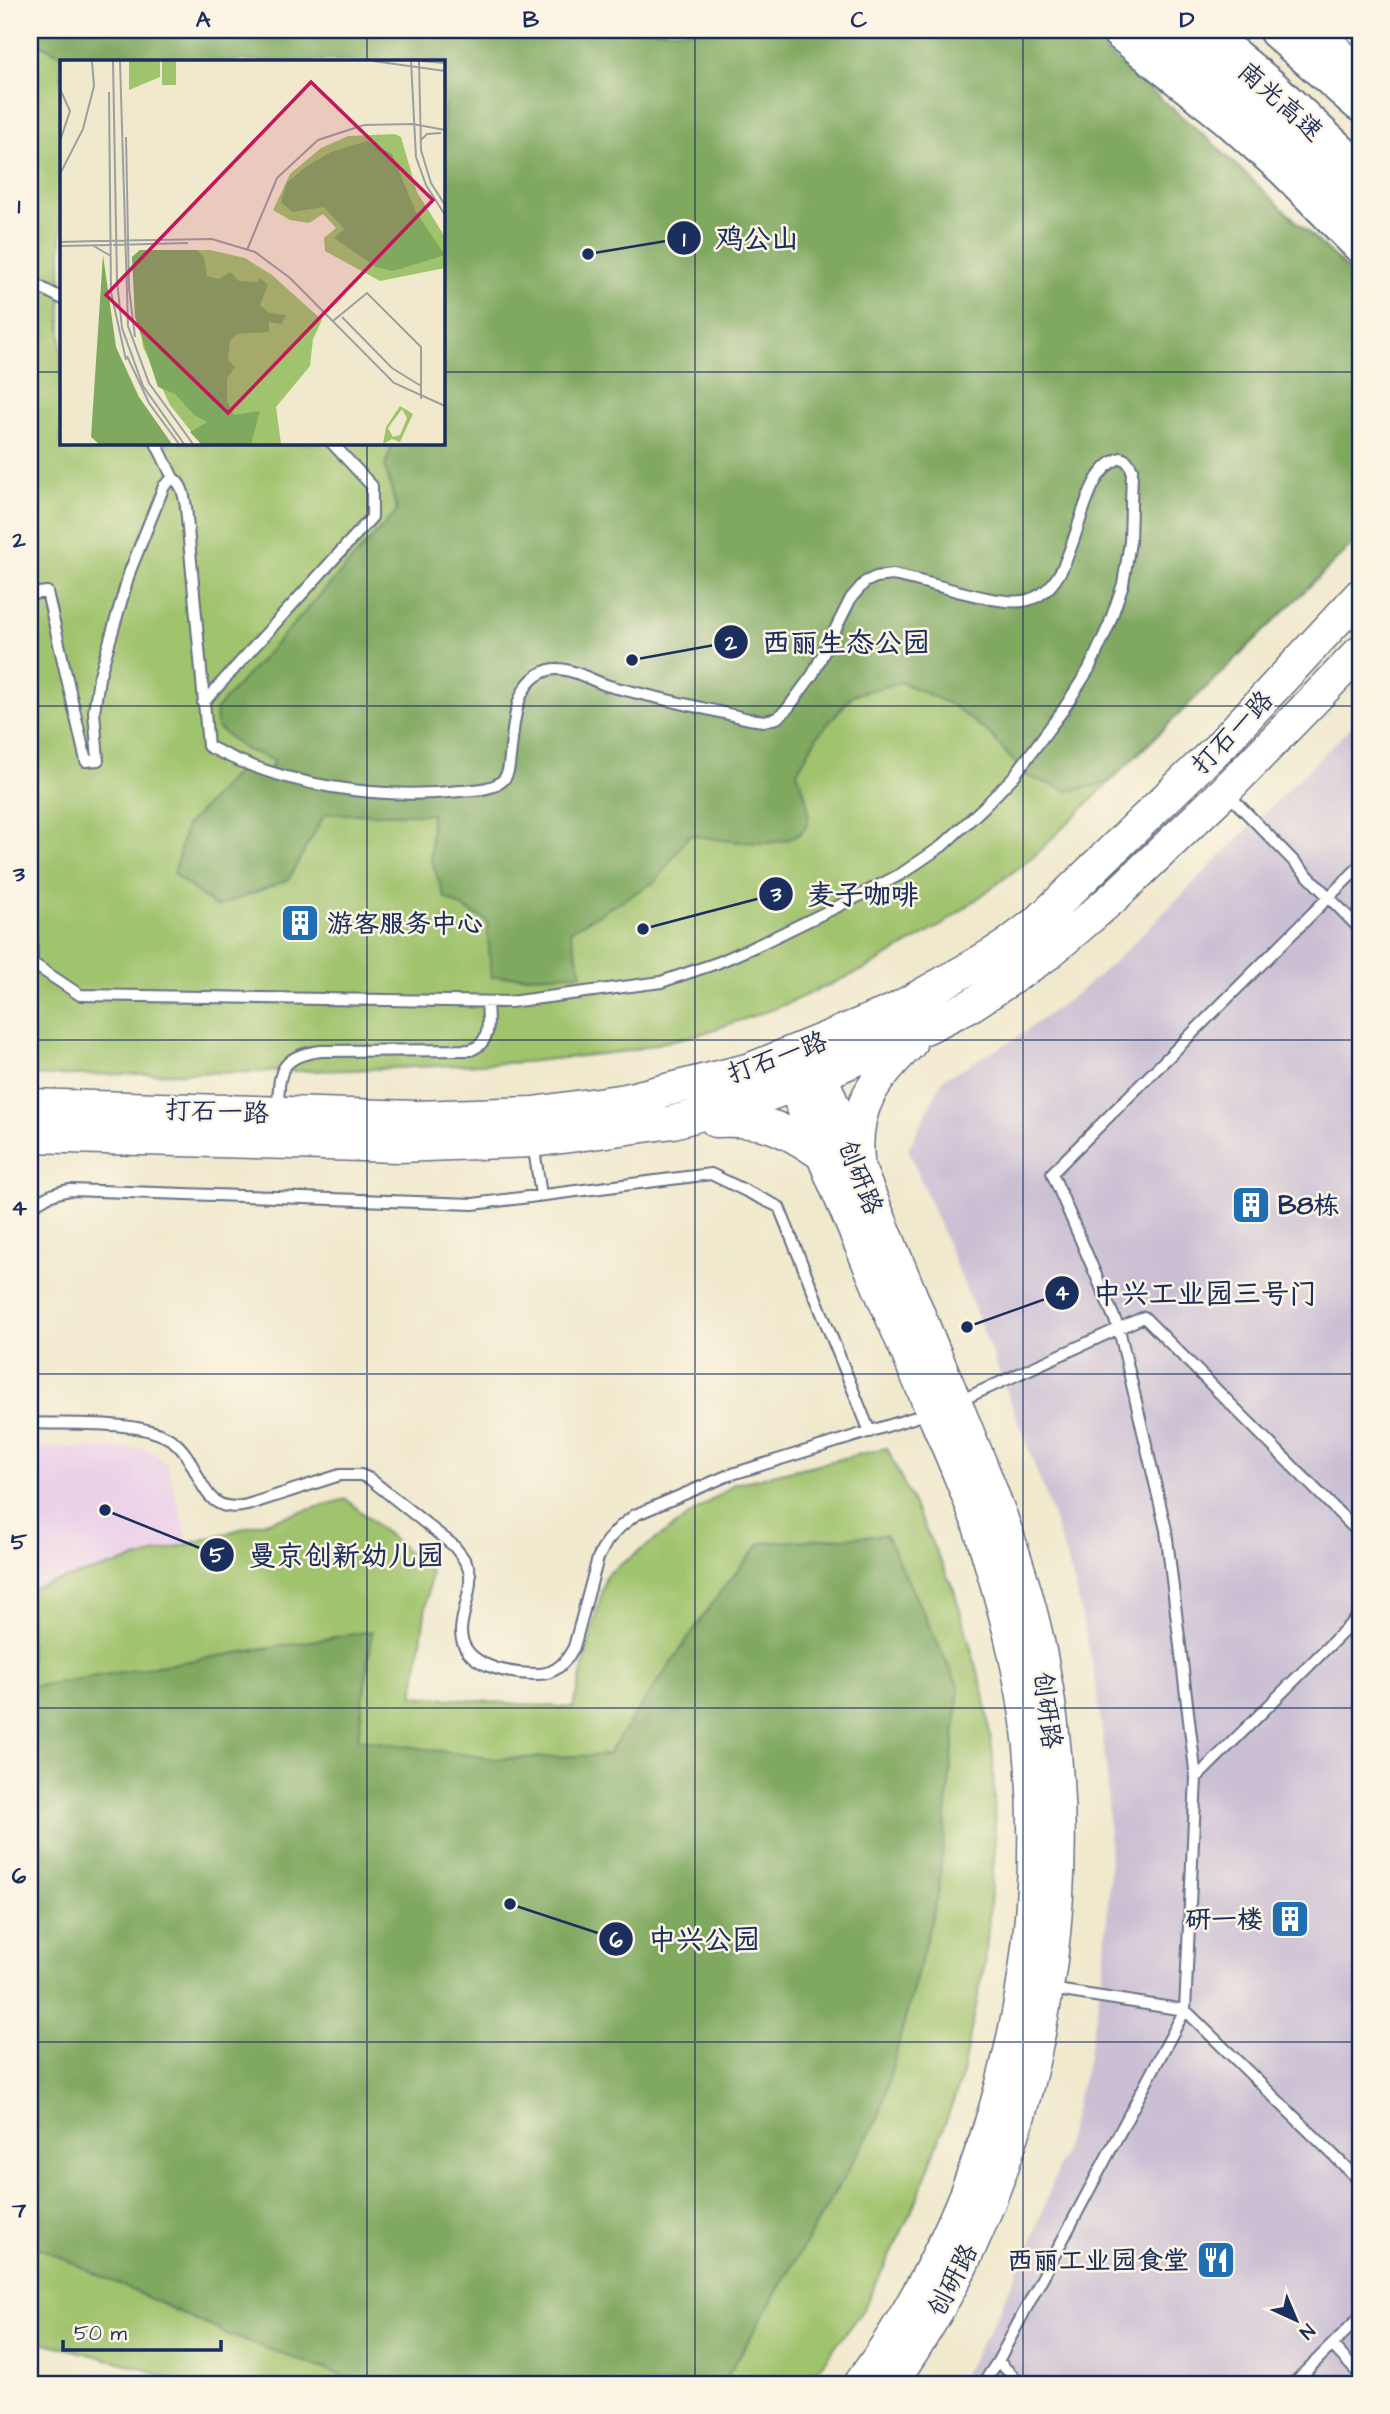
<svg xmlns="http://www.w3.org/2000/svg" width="1390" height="2414" viewBox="0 0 1390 2414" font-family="'Architects Daughter','LXGW WenKai TC',sans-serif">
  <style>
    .built { fill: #ecd1e9 }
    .industrial { fill: #cbbfd4 }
    .green { fill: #a0c36d; stroke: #5e7966; stroke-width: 2; fill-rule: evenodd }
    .forest { fill: #80a960; stroke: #4e6c5f; stroke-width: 2 }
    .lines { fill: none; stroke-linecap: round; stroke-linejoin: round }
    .lane-casing { stroke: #667085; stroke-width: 14 }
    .secondary-casing { stroke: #667085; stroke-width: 35 }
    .primary-casing { stroke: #667085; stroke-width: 38 }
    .highway-casing { stroke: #667085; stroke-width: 42 }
    .lane { stroke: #fff; stroke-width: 10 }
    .secondary { stroke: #fff; stroke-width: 32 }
    .primary { stroke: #fff; stroke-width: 35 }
    .highway { stroke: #fff; stroke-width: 38 }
    .grid { fill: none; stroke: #1b2f5e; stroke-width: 2; stroke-opacity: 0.55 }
    .labels { text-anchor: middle; stroke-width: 5; stroke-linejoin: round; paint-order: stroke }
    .street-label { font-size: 26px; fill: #1b2f5e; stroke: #fcf5e5 }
    .poi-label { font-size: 26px; font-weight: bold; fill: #1b2f5e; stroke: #fcf5e5; text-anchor: start }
    .inset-road { fill: none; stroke: #9b9fa1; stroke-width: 2 }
    .view { fill: #c2185b; fill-opacity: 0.15; stroke: #c2185b; stroke-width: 3.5 }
    .inset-edge { fill: none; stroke: #1b2f5e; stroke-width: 3.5 }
    .leader { fill: none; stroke: #1b2f5e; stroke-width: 2.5 }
    .callout-dot { fill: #1b2f5e; stroke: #fcf5e5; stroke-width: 2.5 }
    .mark-label { font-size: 21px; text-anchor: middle; font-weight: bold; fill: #fff }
    .callout-label { font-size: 28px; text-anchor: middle; font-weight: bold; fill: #1b2f5e; stroke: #fcf5e5; stroke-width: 5; stroke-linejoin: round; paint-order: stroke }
    .neatline { fill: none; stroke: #1b2f5e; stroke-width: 2.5 }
    .grid-label { font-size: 23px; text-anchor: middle; font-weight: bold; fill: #1b2f5e }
  </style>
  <rect width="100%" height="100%" fill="#fcf5e5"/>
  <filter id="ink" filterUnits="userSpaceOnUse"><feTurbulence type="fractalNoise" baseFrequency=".0143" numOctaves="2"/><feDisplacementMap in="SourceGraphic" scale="14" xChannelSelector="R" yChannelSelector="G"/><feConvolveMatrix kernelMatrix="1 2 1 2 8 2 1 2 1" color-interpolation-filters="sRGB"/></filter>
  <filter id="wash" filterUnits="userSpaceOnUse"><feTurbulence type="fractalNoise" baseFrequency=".00686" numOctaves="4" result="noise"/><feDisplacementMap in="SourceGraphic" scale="28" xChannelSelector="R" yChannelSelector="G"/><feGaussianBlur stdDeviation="1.57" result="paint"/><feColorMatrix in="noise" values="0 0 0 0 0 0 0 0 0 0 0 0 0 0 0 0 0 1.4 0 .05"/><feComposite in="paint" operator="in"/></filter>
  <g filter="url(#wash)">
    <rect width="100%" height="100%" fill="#f0e9cd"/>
    <path class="built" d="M 30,1447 L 137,1448 L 156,1453 L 168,1467 L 189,1544 L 30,1589 Z"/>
    <path class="industrial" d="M 1360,718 L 1360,2384 L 957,2384 L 991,2327 L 1032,2241 L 1064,2151 L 1088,2059 L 1104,1966 L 1110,1870 L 1107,1776 L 1096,1682 L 1076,1589 L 1047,1498 L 982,1328 L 908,1149 L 943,1079 L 1013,1040 L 1083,989 L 1118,958 Z"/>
    <path class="green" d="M 30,30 L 1076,30 L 1089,38 L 1207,138 L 1360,281 L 1360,537 L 1033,857 L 942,925 L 865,969 L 779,1007 L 703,1033 L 628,1051 L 526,1062 L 350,1070 L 30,1076 ZM 61,61 L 443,61 L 443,443 L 61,443 Z
      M 887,1448 L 954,1590 L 984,1693 L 993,1755 L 995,1846 L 985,1963 L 960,2083 L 916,2202 L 864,2308 L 807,2384 L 179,2384 L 143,2368 L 30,2339 L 30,1589 L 346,1499 L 431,1572 L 413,1696 L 573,1708 L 606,1575 L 734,1484 Z"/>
    <path class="forest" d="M 30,30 L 1076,30 L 1089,38 L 1207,138 L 1360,281 L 1360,537 L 1108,783 L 1069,791 L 1026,776 L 991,735 L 952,705 L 901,682 L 853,695 L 818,735 L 797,772 C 801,784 807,796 808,808 C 817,862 717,838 689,835 L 656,881 L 570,931 L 582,974 L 491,977 L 487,921 L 445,898 L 431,859 L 431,814 L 325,814 L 288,880 L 216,907 L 174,874 L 186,826 L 240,769 L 267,777 L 274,760 L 244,749 L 217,727 L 216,709 L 397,511 L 385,466 L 393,443 L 443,443 L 443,61 L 72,61 L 30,39 Z
      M 886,1535 L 959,1688 L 938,1895 L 879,2117 L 723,2384 L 366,2384 L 229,2335 L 38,2247 L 30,2246 L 30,1687 L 372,1631 L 358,1739 L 495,1759 L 607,1755 L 723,1588 L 761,1543 Z"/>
  </g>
  <g filter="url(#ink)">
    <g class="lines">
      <g class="lane-casing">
        <path id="lane" d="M 30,282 L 61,298
          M 156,443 L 173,478
          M 30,594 L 47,592 L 86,761 L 98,760 L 94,712 L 99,678 L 130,571 L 164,486 L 173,478 C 183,485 184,496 186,507 L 208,746 C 283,786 377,800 461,791 C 473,790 492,790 502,781 C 509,775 509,765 510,757 C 514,727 513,680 549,670 C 569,665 591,681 609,686 C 656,698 703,708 749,719 L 764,721 L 777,718 L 788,708 L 813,674 L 851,598 L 865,582 L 876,577 L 892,575 C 925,580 993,605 1023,601 C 1085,592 1070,474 1121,458 L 1127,461 L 1132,469 L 1130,542 L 1123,584 L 1109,625 L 1089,669 L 1063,710 L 1014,776 L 984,807 L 942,846 L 901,874 L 853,899 L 756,946 L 717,963 L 661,982 L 510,1002 L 80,995 L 32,963 L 30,897
          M 203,703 L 372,517 L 372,486 L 332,443
          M 1227,793 L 1360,929
          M 278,1110 C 279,1073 278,1056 321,1051 L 471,1050 C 492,1042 488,1022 487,1003
          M 533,1143 L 541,1195
          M 30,1209 C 42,1198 53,1193 70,1190 L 473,1204 L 711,1174 L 779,1207 L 870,1432
          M 957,1402 L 1144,1317 L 1360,1534
          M 30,1423 C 68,1425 143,1419 173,1441 C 204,1464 197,1517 247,1505 L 340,1475 L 361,1475 L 370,1479 L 454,1546 C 461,1555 468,1563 470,1574 C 472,1594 461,1613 461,1632 C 462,1667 510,1674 538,1674 C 556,1674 566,1662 574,1647 L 598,1558 L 607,1541 L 620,1527 L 635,1515 L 729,1475 L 929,1413
          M 1196,1778 L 1360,1615
          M 1050,1989 L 1185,2010 L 1360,2181
          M 1332,2345 L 1360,2375
          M 998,2361 L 1021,2384
          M 983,2384 L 998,2361 L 1185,2010 L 1196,1778 L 1166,1530 L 1119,1329 L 1052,1173 L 1360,866
          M 1293,2384 L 1360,2317"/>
      </g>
      <g class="secondary-casing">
        <path id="secondary" d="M 813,1056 C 852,1150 889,1244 928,1337 C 971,1441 1019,1545 1041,1656 C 1081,1857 1052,2071 966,2256 C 945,2301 918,2343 891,2384
          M 787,1068 C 828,1172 874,1275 918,1378 C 939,1428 966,1484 982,1535 C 1003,1603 1023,1675 1030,1747 C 1051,1971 993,2202 860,2384
          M 30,1105 L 416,1117 L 533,1113 L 626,1100 L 751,1069 L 895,1010 L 968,969 L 1006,946 L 1040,920 L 1220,746 L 1360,595
          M 716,1121 C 765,1119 784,1128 823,1155
          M 30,1136 L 399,1146 L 533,1141 L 673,1122 L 760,1098 L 821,1075 L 927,1027 L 973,1004 L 1045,956 L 1114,897 L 1225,791 L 1360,652
          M 858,1160 C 853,1107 874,1079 910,1044"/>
      </g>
      <g class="primary-casing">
        <path id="primary" d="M 1170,30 L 1259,105 L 1360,200
          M 1311,30 L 1360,75"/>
      </g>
      <g class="highway-casing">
        <path id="highway" d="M 1120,30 L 1227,115 L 1284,166 L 1360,243
          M 1200,30 L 1271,89 L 1360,173
          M 1278,30 L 1360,102"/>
      </g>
      <use href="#lane" class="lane"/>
      <use href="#secondary" class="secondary"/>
      <use href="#primary" class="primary"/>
      <use href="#highway" class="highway"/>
    </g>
  </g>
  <path class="grid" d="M 367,30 L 367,61M 695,30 L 695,2384M 1023,30 L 1023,2384M 30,372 L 61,372M 443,372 L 1360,372M 367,443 L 367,2384M 30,706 L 1360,706M 30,1040 L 1360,1040M 30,1374 L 1360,1374M 30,1708 L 1360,1708M 30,2042 L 1360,2042"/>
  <defs>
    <g id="building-square" transform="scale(2.0125)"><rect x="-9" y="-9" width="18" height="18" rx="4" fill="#1f6fb2" stroke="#fcf5e5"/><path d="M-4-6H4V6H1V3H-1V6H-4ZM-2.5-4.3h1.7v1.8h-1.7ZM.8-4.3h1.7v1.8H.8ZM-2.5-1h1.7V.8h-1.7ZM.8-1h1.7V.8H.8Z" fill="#fff"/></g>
    <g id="restaurant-square" transform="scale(2.0125)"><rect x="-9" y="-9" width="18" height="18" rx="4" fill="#1f6fb2" stroke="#fcf5e5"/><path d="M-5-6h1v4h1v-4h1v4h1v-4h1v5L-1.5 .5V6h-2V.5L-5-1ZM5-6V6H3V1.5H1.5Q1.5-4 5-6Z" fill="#fff"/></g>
  </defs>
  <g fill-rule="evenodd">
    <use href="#building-square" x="300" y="923"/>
    <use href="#building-square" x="1251" y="1205"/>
    <use href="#building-square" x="1290" y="1919"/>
    <use href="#restaurant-square" x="1216" y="2260"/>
  </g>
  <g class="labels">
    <g class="street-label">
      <text transform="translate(1281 101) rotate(42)" y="9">南光高速</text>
      <text transform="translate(1232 732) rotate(-46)" y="9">打石一路</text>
      <text transform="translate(777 1057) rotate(-20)" y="9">打石一路</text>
      <text transform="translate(217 1111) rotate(2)" y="9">打石一路</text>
      <text transform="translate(861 1177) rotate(68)" y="9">创研路</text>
      <text transform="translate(1048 1710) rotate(83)" y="9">创研路</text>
      <text transform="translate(952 2280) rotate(-63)" y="9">创研路</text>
    </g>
    <g class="poi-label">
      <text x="327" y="932">游客服务中心</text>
      <text x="1278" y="1214">B8栋</text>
      <text x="1263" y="1928" text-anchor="end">研一楼</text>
      <text x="1189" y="2269" text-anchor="end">西丽工业园食堂</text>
    </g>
  </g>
  <g transform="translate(60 60)">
    <rect width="385" height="385" fill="#f0e9cd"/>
    <path d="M 69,1 L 100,1 L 100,17 L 69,30 ZM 102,1 L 116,1 L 116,25 L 102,25 ZM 335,74 L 341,77 L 357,132 L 385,177 L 385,208 L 320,221 L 265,191 L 264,178 L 276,168 L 263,154 L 249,163 L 230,160 L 213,150 L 230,114 L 261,88 L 288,76 ZM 80,190 L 150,190 L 185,198 L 212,215 L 262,260 L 253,279 L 250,306 L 216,347 L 221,384 L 141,384 L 110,345 L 83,287 L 72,197 ZM 340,346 L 353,354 L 340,382 L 332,379 L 323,384 L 326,367 ZM 342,349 L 347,358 L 340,375 L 333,377 L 328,368 Z" fill="#a0c36d" fill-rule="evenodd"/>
    <path d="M 307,81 L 332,94 L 356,152 L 385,195 L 333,211 L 316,207 L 274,178 L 284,169 L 264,147 L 232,152 L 221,142 L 227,123 L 247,106 L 271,92 ZM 80,190 L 137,190 L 144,197 L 147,216 L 159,219 L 170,212 L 179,221 L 197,222 L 200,218 L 208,225 L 200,245 L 209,253 L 226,255 L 222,264 L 209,262 L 209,272 L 177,274 L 170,281 L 168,300 L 175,307 L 167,318 L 167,341 L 174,355 L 200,351 L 191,384 L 141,384 L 130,372 L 147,362 L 134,355 L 115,334 L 98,327 L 75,257 L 72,197 ZM 43,195 L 56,287 L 79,337 L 112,384 L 39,384 L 31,377 Z" fill="#80a960"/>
    <path class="inset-road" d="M 53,1 L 57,221 L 62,268 L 83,326 L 124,384M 60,1 L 68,266 L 89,323 L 133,384M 313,1 L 385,11M 351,1 L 356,97 L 366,125 L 385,155M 359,1 L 361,90 L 371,123 L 385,145M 361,1 L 385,3M 0,29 L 10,51 L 0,81M 49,32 L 51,232 L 66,300M 66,77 L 69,229 L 75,277M 360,81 L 367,74 L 381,73M 0,114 L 23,69 L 34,26 L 32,1M 36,181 L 152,179 L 195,192 L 230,218 L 334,323 L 385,346M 0,182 L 36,181M 32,185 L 51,196M 53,185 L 128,183M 0,186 L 52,185M 187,190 L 217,118 L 258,80 L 304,65 L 353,64 L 385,70M 282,257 L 332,308 L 361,326M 273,261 L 307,233 L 361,287 L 361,339M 0,264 L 0,307M 67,296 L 89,343 L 119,384"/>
    <path class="view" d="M 251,22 L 373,140 L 168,353 L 46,235 Z"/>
    <rect width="385" height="385" class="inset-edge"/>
  </g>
  <path class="leader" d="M588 254L684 238M632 660L731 642M643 929L776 894M967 1327L1062 1293M105 1510L217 1555M510 1904L616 1939"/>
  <g class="callout-dot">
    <circle cx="588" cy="254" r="7"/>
    <circle cx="632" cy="660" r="7"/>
    <circle cx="643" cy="929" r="7"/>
    <circle cx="967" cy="1327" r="7"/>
    <circle cx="105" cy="1510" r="7"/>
    <circle cx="510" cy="1904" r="7"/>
    <circle cx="684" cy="238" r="18"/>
    <circle cx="731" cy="642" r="18"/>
    <circle cx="776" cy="894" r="18"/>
    <circle cx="1062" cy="1293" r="18"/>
    <circle cx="217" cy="1555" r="18"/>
    <circle cx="616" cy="1939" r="18"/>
  </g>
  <g class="mark-label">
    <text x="684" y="246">1</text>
    <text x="731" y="650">2</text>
    <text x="776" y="901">3</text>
    <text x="1062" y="1300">4</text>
    <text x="217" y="1562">5</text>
    <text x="616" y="1947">6</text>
  </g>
  <g class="callout-label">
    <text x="757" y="248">鸡公山</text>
    <text x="846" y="652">西丽生态公园</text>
    <text x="863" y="904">麦子咖啡</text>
    <text x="1205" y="1303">中兴工业园三号门</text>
    <text x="346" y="1565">曼京创新幼儿园</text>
    <text x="704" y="1949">中兴公园</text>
  </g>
  <rect width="1390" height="2414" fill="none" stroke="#fcf5e5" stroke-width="77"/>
  <g transform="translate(1296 2320) rotate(136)" stroke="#fcf5e5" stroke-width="5" paint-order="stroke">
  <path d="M0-5L12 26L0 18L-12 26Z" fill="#1b2f5e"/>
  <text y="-10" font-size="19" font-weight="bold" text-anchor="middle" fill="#1b2f5e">N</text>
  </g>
  <path d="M63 2340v10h158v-10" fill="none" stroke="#1b2f5e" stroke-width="3.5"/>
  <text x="74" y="2340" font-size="21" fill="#1b2f5e" stroke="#fcf5e5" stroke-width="5" paint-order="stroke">50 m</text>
  <rect x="38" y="38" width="1314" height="2338" class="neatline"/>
  <g class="grid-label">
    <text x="203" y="27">A</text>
    <text x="531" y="27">B</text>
    <text x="859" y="27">C</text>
    <text x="1187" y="27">D</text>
    <text x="19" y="213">1</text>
    <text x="19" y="547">2</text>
    <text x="19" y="881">3</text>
    <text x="19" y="1215">4</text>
    <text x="19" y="1549">5</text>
    <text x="19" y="1883">6</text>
    <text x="19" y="2217">7</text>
  </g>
</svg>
